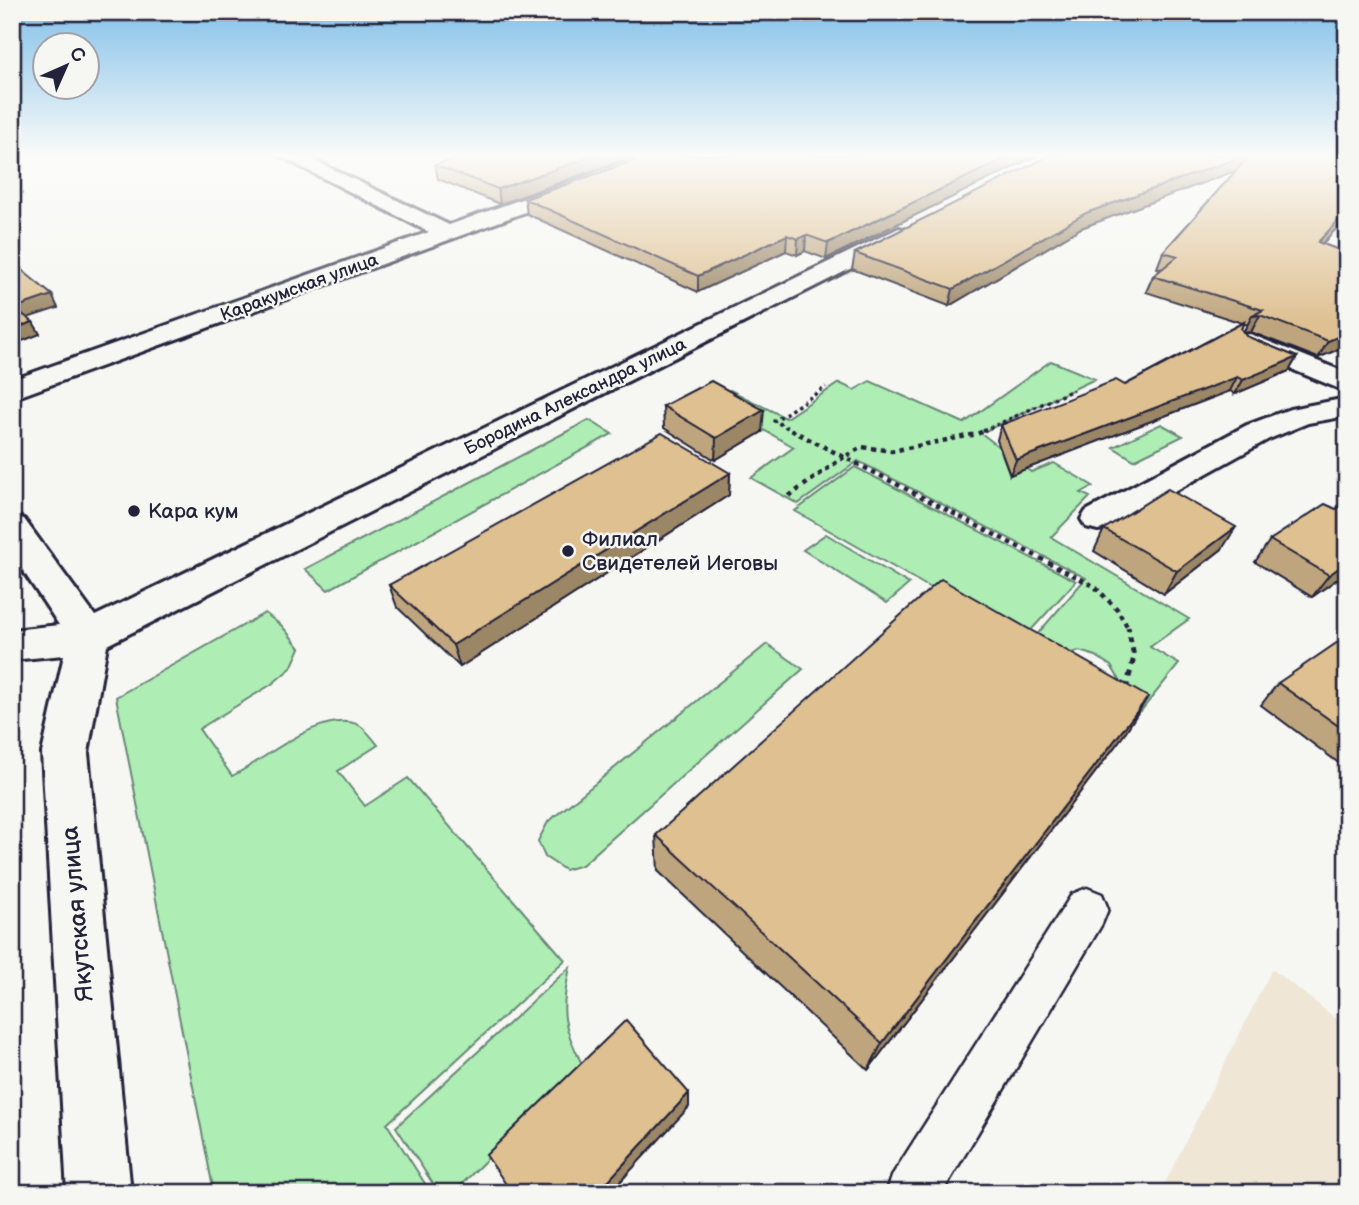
<svg xmlns="http://www.w3.org/2000/svg" width="1359" height="1205" viewBox="0 0 1359 1205" font-family="'Balsamiq Sans',sans-serif">
  <style>
    .built { fill: #efe6d5 }
    .green { fill: #aeedb4; stroke: #688878; stroke-width: 2 }
    .lines { fill: none; stroke-linecap: round; stroke-linejoin: round }
    .service-casing { stroke: #22223b; stroke-width: 5 }
    .minor-casing { stroke: #22223b; stroke-width: 6 }
    .path-far2 { stroke: #22223b; stroke-width: 3.5; stroke-dasharray: 3.5 3.5; stroke-linecap: butt }
    .path-far1 { stroke: #22223b; stroke-width: 4.5; stroke-dasharray: 4.5 4.5; stroke-linecap: butt }
    .path { stroke: #22223b; stroke-width: 5; stroke-dasharray: 6 6; stroke-linecap: butt }
    .service { fill: #f6f6f2; fill-rule: evenodd }
    .minor { fill: #f6f6f2; fill-rule: evenodd }
    .wall { fill: #bfa57d; stroke: #22223b; stroke-width: 2; fill-rule: evenodd }
    .shaded-wall { fill: #9b8666; stroke: #22223b; stroke-width: 2 }
    .building { fill: #dec091; stroke: #22223b; stroke-width: 2 }
    .poi-dot { fill: #22223b; stroke: #f6f6f2; stroke-width: 2.5 }
    .labels { text-anchor: middle; stroke-width: 5; stroke-linejoin: round; paint-order: stroke }
    .far-street-label { font-size: 18px; fill: #22223b; stroke: #f6f6f2 }
    .poi-label { font-size: 21px; fill: #22223b; stroke: #f6f6f2; text-anchor: start }
    .near-street-label { font-size: 24px; fill: #22223b; stroke: #f6f6f2 }
  </style>
  <rect width="100%" height="100%" fill="#f6f6f2"/>
  <filter id="ink" filterUnits="userSpaceOnUse"><feTurbulence type="fractalNoise" baseFrequency=".0143" numOctaves="2"/><feDisplacementMap in="SourceGraphic" scale="14" xChannelSelector="R" yChannelSelector="G"/><feConvolveMatrix kernelMatrix="1 2 1 2 8 2 1 2 1" color-interpolation-filters="sRGB"/></filter>
  <g filter="url(#ink)">
    <path class="built" d="M 1272,969 L 1347,1027 L 1347,1193 L 1160,1193 Z"/>
    <path class="green" d="M 1051,361 L 1095,379 L 981,433 L 1031,472 L 1054,463 L 1093,486 L 1081,493 L 1090,497 L 1051,537 L 1189,619 L 1150,647 L 1179,664 L 1141,711 L 1113,694 L 1118,691 L 1121,682 L 1111,666 L 1096,656 L 1079,651 L 1066,654 L 1027,646 L 1086,578 L 858,461 L 798,504 L 751,478 L 794,447 L 712,401 L 730,390 L 786,418 L 839,383 L 854,390 L 870,381 L 964,423 Z
      M 589,420 L 612,434 L 328,590 L 305,569 Z
      M 1161,424 L 1183,436 L 1134,460 L 1113,447 Z
      M 855,467 L 1076,581 L 1022,640 L 795,511 Z
      M 826,534 L 909,584 L 887,603 L 803,550 Z
      M 265,613 L 282,626 L 300,648 L 291,668 L 272,684 L 199,729 L 232,776 C 265,760 322,708 359,725 C 366,729 373,739 378,745 L 338,771 L 365,806 L 408,778 L 565,960 L 387,1124 L 431,1193 L 214,1193 L 116,697 Z
      M 767,644 L 803,669 L 582,865 L 565,870 L 545,857 L 538,841 L 548,822 Z
      M 570,967 C 561,1011 561,1023 582,1064 L 453,1193 L 439,1193 L 396,1127 Z"/>
    <g class="lines">
      <g class="service-casing">
        <path id="service" d="M 1087,888 L 1102,894 L 1108,909 L 1102,924 L 942,1193 L 886,1193 L 893,1174 L 1072,894 Z"/>
      </g>
      <g class="minor-casing">
        <path id="minor" d="M 278,155 L 303,155 L 449,225 L 645,155 L 673,155 L 671,159 L 12,399 L 12,380 L 429,232 Z
          M 899,228 L 907,230 L 910,235 L 907,240 L 107,645 L 88,753 L 131,1193 L 67,1193 L 42,753 L 64,655 L 12,660 L 12,630 L 59,625 L 12,554 L 12,515 L 24,519 L 95,616 Z
          M 1250,334 L 1347,373 L 1347,392 L 1240,348 L 1236,342 L 1240,336 Z
          M 1347,398 L 1347,416 L 1308,423 L 1269,439 L 1110,527 L 1098,530 L 1086,527 L 1081,519 L 1086,511 L 1247,425 L 1290,409 Z"/>
      </g>
      <path class="path-far2" d="M 794,431 L 774,421 L 826,387
        M 983,431 L 1073,390"/>
      <path class="path-far1" d="M 791,430 L 844,457 L 862,447 L 892,451 L 977,434 L 986,430
        M 789,496 L 844,457 L 1094,586 L 1117,609 L 1129,629"/>
      <path class="path" d="M 1126,689 L 1134,657 L 1128,627"/>
      <use href="#service" class="service"/>
      <use href="#minor" class="minor"/>
    </g>
    <path class="wall" d="M 467,155 L 636,155 L 500,204 L 438,179 L 435,165 Z
      M 650,155 L 1038,155 L 826,259 L 805,251 L 797,255 L 786,251 L 698,292 L 527,214 L 525,199 Z
      M 1051,155 L 1347,155 L 1347,217 L 1322,244 L 1347,253 L 1347,352 L 1339,349 L 1318,358 L 1251,332 L 1244,333 L 1246,336 L 1297,357 L 1289,371 L 1235,394 L 1230,391 L 1010,475 L 997,440 L 1001,425 L 1125,385 L 1242,323 L 1146,292 L 1153,276 L 1162,269 L 1157,268 L 1163,252 L 1237,170 L 1081,228 L 949,306 L 852,269 L 855,253 ZM 1243,323 L 1247,325 L 1243,332 L 1241,329 Z
      M 663,406 L 762,432 L 715,460 L 664,428 Z
      M 730,473 L 729,495 L 460,667 L 397,607 L 389,585 Z
      M 1336,509 L 1347,572 L 1312,597 L 1255,562 L 1270,540 Z
      M 1104,529 L 1222,549 L 1164,594 L 1094,551 Z
      M 1347,644 L 1347,765 L 1344,767 L 1261,705 L 1278,683 Z
      M 1123,736 L 868,1070 L 658,871 L 656,835 Z"/>
    <path class="shaded-wall" d="M 596,155 L 636,155 L 500,204 L 498,189 Z
      M 1013,155 L 1038,155 L 826,259 L 828,243 Z
      M 1246,155 L 1251,155 L 1246,167 L 1081,228 L 949,306 L 953,289 L 1086,213 Z
      M 1347,211 L 1347,217 L 1309,258 L 1318,242 Z
      M 787,235 L 786,251 L 698,292 L 698,276 Z
      M 806,235 L 805,251 L 797,255 L 798,239 Z
      M 52,295 L 58,308 L 21,320 L 14,308 Z
      M 1260,315 L 1251,332 L 1243,333 L 1252,316 Z
      M 33,322 L 40,334 L 12,345 L 12,329 Z
      M 1347,333 L 1347,336 L 1339,349 L 1318,358 L 1328,341 Z
      M 1297,357 L 1289,371 L 1235,394 L 1243,380 Z
      M 1237,377 L 1230,391 L 1010,475 L 1016,460 Z
      M 764,410 L 762,432 L 715,460 L 716,438 Z
      M 730,473 L 729,495 L 460,667 L 453,645 Z
      M 1236,527 L 1222,549 L 1164,594 L 1177,571 Z
      M 1347,562 L 1347,572 L 1312,597 L 1329,575 Z
      M 1148,697 L 1123,736 L 868,1070 L 882,1043 Z
      M 689,1093 L 689,1107 L 610,1193 L 597,1193 Z"/>
    <path class="building" d="M 467,155 L 596,155 L 498,189 L 435,165 Z
      M 650,155 L 1013,155 L 828,243 L 806,235 L 798,239 L 787,235 L 698,276 L 525,199 Z
      M 1051,155 L 1246,155 L 1086,213 L 953,289 L 855,253 Z
      M 1250,155 L 1347,155 L 1347,211 L 1318,242 L 1347,253 L 1347,333 L 1328,341 L 1260,315 L 1252,316 L 1263,310 L 1153,276 L 1178,256 L 1163,252 Z
      M 12,262 L 52,295 L 14,308 L 33,322 L 12,329 Z
      M 1244,322 L 1241,329 L 1246,336 L 1297,357 L 1243,380 L 1237,377 L 1016,460 L 1001,425 L 1116,380 L 1125,385 Z
      M 711,381 L 764,410 L 716,438 L 663,406 Z
      M 662,433 L 730,473 L 453,645 L 389,585 Z
      M 1168,489 L 1236,527 L 1177,571 L 1104,529 Z
      M 1347,502 L 1347,562 L 1329,575 L 1270,540 L 1325,504 L 1336,509 Z
      M 941,579 L 1148,697 L 882,1043 L 656,835 Z
      M 1341,640 L 1347,644 L 1347,732 L 1278,683 Z
      M 626,1020 L 689,1093 L 597,1193 L 512,1193 L 486,1155 Z"/>
  </g>
  <linearGradient id="sky" x2="0" y2="1"><stop stop-color="#82c0e9"/><stop offset="0.48" stop-color="#fbfbf9"/><stop offset="1" stop-color="#fbfbf9" stop-opacity="0"/></linearGradient>
  <rect width="1359" height="324" fill="url(#sky)"/>
  <g class="poi-dot">
    <circle cx="134" cy="511" r="7"/>
    <circle cx="568" cy="551" r="7"/>
  </g>
  <g class="labels">
    <g class="far-street-label">
      <text transform="translate(299 287) rotate(-20)" y="6">Каракумская улица</text>
      <text transform="translate(575 396) rotate(-26)" y="6">Бородина Александра улица</text>
    </g>
    <g class="poi-label">
      <text x="148" y="518">Кара кум</text>
      <text x="582" y="546">Филиал<tspan x="582" dy="24">Свидетелей Иеговы</tspan></text>
    </g>
    <g class="near-street-label">
      <text transform="translate(77 914) rotate(-95)" y="8">Якутская улица</text>
    </g>
  </g>
  <rect width="1359" height="1205" fill="none" stroke="#f6f6f2" stroke-width="42"/>
  <rect x="21" y="21" width="1317" height="1163" fill="none" stroke="#22223b" stroke-width="2.5" filter="url(#ink)"/>
  <g transform="translate(66 66) rotate(45)"><circle r="33" fill="#f6f6f2" stroke="#a1a1a9" stroke-width="2"/>
  <path d="M0-5L12 26L0 18L-12 26Z" fill="#22223b"/>
  <text y="-10" font-size="19" font-weight="bold" text-anchor="middle" fill="#22223b">С</text>
  </g>
</svg>
